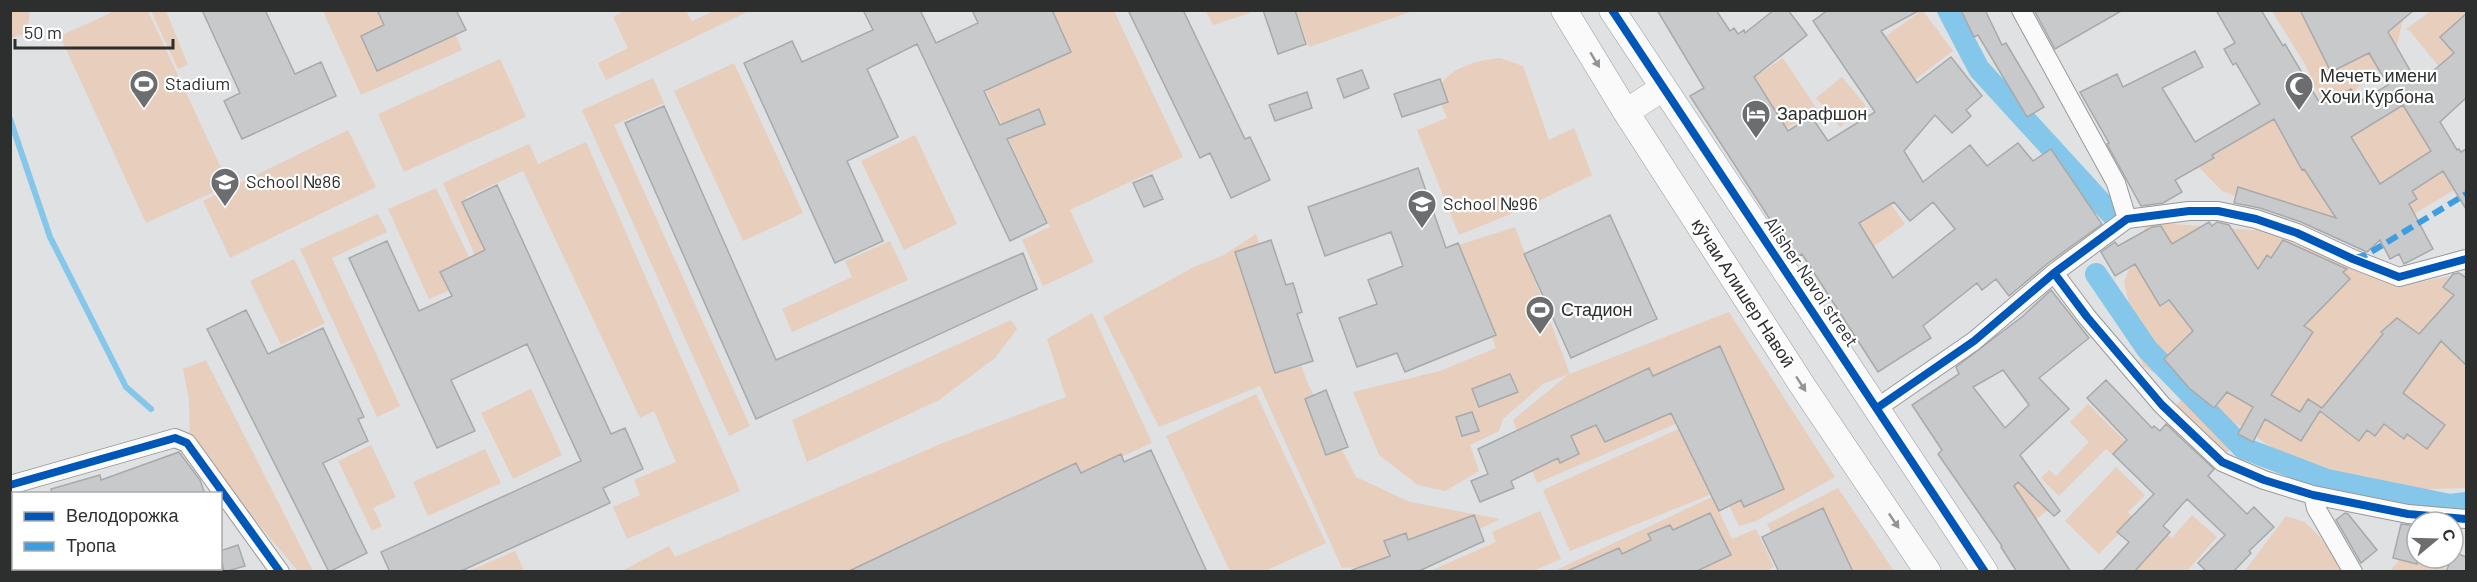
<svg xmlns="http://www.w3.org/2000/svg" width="2477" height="582" viewBox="0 0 2477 582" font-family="Barlow,sans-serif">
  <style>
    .green { fill: #e8cebd }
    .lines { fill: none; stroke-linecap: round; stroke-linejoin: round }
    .stream { stroke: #84c7eb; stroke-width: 6 }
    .canal { stroke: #84c7eb; stroke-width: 22 }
    .building { fill: #c7c9ca; stroke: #a7a9aa; stroke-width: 1.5; fill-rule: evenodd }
    .street-casing { stroke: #989999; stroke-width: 20 }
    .secondary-casing { stroke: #989999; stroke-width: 27 }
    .street { stroke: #fafafb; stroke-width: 18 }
    .secondary { stroke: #fafafb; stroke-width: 26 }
    .quiet { stroke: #3d9de1; stroke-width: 6; stroke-dasharray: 12 6; stroke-linecap: butt }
    .cycleway-casing { stroke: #fff; stroke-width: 11 }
    .cycleway { stroke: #0057b8; stroke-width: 8 }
    .oneway { fill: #949495 }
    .labels { text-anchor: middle; stroke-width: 4.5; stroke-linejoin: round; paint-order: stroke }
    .poi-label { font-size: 18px; fill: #2d2f2f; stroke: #fff; text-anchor: start }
    .street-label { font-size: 18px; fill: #2d2f2f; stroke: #fff }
  </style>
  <rect width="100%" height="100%" fill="#dfe1e2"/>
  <path class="green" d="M 11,10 L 30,11 L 27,33 L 11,38 Z
    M 626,10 L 686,11 L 692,21 L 714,11 L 749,11 L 606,80 L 598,63 L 628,48 L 613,17 Z
    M 115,11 L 148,11 L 229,185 L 146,223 L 60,36 Z
    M 151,11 L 166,11 L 188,65 L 178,69 Z
    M 323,11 L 385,11 L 451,25 L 462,50 L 361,95 Z
    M 1031,11 L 1114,11 L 1183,157 L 1070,210 L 1094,262 L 1043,286 L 1022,240 L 1050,227 L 963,42 Z
    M 1206,11 L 1249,11 L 1250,13 L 1213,25 Z
    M 1296,11 L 1296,10 L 1413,11 L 1309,47 Z
    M 1921,11 L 1923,11 L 1953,51 L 1909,84 L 1874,37 L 1882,31 L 1886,36 Z
    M 2272,11 L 2405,11 L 2395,53 L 2352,93 L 2322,105 L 2306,66 Z
    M 2431,11 L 2466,11 L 2466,58 L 2446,75 L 2410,31 L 2406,29 Z
    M 1500,58 L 1523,66 L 1549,140 L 1574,128 L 1592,175 L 1520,210 L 1459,235 L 1417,130 L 1447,118 C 1445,112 1439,102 1439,95 C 1440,68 1480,60 1500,58 Z
    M 1783,58 L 1817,109 L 1778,134 L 1732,92 Z
    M 500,59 L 526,117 L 404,172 L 378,114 Z
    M 734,63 L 803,213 L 743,241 L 674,91 Z
    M 1842,77 L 1866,106 L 1840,127 L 1816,98 Z
    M 653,78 L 664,103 L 614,125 L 750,426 L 729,436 L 582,110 Z
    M 2290,82 L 2332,130 L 2413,83 L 2466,175 L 2466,183 L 2365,243 L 2222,191 L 2184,152 Z
    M 348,130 L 376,187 L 230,258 L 203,201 Z
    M 915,135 L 957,224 L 904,250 L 861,161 Z
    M 586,142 L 740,491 L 627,539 L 613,507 L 640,495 L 634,480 L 676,462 L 654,411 L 640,418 L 523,171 L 466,197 L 506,285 L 491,291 L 443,183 L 529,144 L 538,164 Z
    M 1870,175 L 1905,224 L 1837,273 Z
    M 436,188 L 479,278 L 429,299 L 388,209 Z
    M 378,214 L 387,232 L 332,258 L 400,406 L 377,417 L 300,249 Z
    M 2147,222 L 2264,231 L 2399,286 L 2466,273 L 2466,488 L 2337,492 L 2243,428 L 2143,366 L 2124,282 Z
    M 1515,227 L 1570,374 L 1729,312 L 1835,477 L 1756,521 L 1739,526 L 1687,419 L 1537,483 L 1513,420 L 1569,374 L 1543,384 L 1503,419 L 1499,431 L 1470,445 L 1479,471 L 1445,491 L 1418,485 L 1379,455 L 1353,392 L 1440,371 L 1496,348 L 1459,245 Z
    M 1256,234 L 1307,382 L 1356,477 L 1410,502 L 1500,519 L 1409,564 L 1342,568 L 1260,386 L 1159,427 L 1103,317 L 1194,267 L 1224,255 Z
    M 890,241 L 908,280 L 792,332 L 782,309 L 852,277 L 845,261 Z
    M 294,259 L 325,323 L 281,345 L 250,281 Z
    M 1092,313 L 1152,443 L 870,571 L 620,572 L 669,546 L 675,557 L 943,443 L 1066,397 L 1047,339 Z
    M 1011,320 L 1017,329 L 995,358 L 939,400 L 807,462 L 792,420 Z
    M 206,360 L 313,571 L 298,571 L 190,443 L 189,400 L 183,369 Z
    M 531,389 L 562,455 L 513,479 L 481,413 Z
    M 1256,394 L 1326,543 L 1265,571 L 1230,571 L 1166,436 Z
    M 2182,399 L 2233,446 L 2217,464 L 2165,417 Z
    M 2088,404 L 2126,442 L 2113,455 L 2106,449 L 2059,496 L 2041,478 L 2049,470 L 2056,476 L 2089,442 L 2070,422 Z
    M 1685,426 L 1714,493 L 1570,551 L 1543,490 Z
    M 371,445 L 396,497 L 373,508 L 382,526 L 372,531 L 338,461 Z
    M 485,449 L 501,483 L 428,516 L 413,482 Z
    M 2116,467 L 2145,495 L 2128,512 L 2134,518 L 2099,554 L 2065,521 Z
    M 2022,473 L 2049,509 L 2027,526 L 2002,478 Z
    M 1838,488 L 1894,571 L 1791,571 L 1767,524 Z
    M 1712,497 L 1732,539 L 1756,529 L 1774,567 L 1764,572 L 1552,572 Z
    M 1540,511 L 1561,559 L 1533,571 L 1430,571 L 1496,542 L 1492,532 Z
    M 2192,515 L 2217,537 L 2187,571 L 2134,572 L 2166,534 L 2172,538 Z
    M 2286,516 L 2305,522 L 2332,550 L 2347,572 L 2244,572 Z
    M 515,551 L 524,571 L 469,571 Z
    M 2404,555 L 2452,571 L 2389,572 Z"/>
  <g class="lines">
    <path class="stream" d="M 10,119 L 50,237 L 126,387 L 151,409"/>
    <path class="canal" d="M 1948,10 L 1979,69 L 2118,221
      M 2096,274 L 2147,349 L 2243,448 L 2327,480 L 2450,505 L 2466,503"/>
  </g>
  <path class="building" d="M 202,10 L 265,10 L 295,74 L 321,62 L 336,96 L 242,139 L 224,101 L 240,93 Z
    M 377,10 L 456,10 L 466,30 L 377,71 L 361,36 L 384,25 Z
    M 863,10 L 920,10 L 936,43 L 978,23 L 972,10 L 1052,10 L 1071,52 L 984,91 L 1000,125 L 1039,109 L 1045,124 L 1007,139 L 1047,223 L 1010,241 L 917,44 L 867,69 L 898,137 L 847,161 L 883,241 L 835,263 L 744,63 L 792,41 L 802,62 L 873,30 Z
    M 1128,10 L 1183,10 L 1245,139 L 1250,137 L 1270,180 L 1231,198 L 1210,153 L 1200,158 Z
    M 1263,10 L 1295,10 L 1306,44 L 1278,54 Z
    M 1657,10 L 1716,10 L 1730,31 L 1734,28 L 1738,34 L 1744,30 L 1745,33 L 1774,10 L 1788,10 L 1807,35 L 1754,77 L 1788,131 L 1811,116 L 1828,141 L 1875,112 L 1813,21 L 1828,10 L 1920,10 L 1881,31 L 1917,83 L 1951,57 L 1982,96 L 1966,110 L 1971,116 L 1952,133 L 1935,115 L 1904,151 L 1923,182 L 1970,145 L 1987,166 L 2018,143 L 2033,161 L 2051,149 L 2102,224 L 2047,264 L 2009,296 L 1996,279 L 1982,290 L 1977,283 L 1923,326 L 1931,338 L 1878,372 L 1802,254 L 1795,258 L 1690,96 L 1704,88 ZM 1894,202 L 1910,221 L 1933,202 L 1955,229 L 1893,278 L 1859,223 Z
    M 1961,10 L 1985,10 L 2002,45 L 2006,43 L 2044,107 L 2027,117 L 1978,35 L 1974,37 Z
    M 2034,10 L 2123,10 L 2055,49 Z
    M 2216,10 L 2261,10 L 2283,46 L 2285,44 L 2321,105 L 2351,89 L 2359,102 L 2388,85 L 2369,53 L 2331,72 L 2300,10 L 2414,10 L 2388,32 L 2418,84 L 2454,53 L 2440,37 L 2466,14 L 2466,98 L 2440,122 L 2457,150 L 2459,149 L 2461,152 L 2466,149 L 2466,209 L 2443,171 L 2412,191 L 2417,199 L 2409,204 L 2433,249 L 2404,264 L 2399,254 L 2390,259 L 2380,240 L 2367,252 L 2301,222 L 2260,208 L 2234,203 L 2238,187 L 2336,218 L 2304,169 L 2302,170 L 2274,119 L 2212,155 L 2214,158 L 2175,180 L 2182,192 L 2163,203 L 2141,206 L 2107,144 L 2109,143 L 2080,92 L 2117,74 L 2123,87 L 2195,51 L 2203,67 L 2162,88 L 2195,142 L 2260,104 L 2236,63 L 2233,65 L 2224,49 L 2235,43 ZM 2403,105 L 2431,151 L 2380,184 L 2351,137 Z
    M 1362,70 L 1369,88 L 1344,98 L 1337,79 Z
    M 1440,79 L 1448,102 L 1402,117 L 1394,94 Z
    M 1307,92 L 1312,108 L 1275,121 L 1269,105 Z
    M 664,106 L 776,360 L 1023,253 L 1037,289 L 756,419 L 625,123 Z
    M 1418,168 L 1446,248 L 1458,243 L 1496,335 L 1405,372 L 1397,353 L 1357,367 L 1339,318 L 1377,304 L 1368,280 L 1403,266 L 1391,232 L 1325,256 L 1308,207 Z
    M 1152,175 L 1163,199 L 1144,207 L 1133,183 Z
    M 497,185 L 611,434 L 625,428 L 643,469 L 603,488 L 610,503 L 459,572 L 390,572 L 381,552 L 581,461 L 527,344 L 451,380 L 475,431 L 437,448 L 349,258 L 387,241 L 419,311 L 452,296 L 440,272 L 485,250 L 462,202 Z
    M 1610,215 L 1657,319 L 1571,358 L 1524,254 Z
    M 2209,222 L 2212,226 L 2217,222 L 2229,225 L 2258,269 L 2267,255 L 2271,258 L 2283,240 L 2347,269 L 2343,272 L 2350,279 L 2304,326 L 2313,332 L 2271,395 L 2300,412 L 2308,399 L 2322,408 L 2383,334 L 2381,332 L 2397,318 L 2419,334 L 2454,295 L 2443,287 L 2453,274 L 2459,273 L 2466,278 L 2466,365 L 2441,341 L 2403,393 L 2445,425 L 2427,449 L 2407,434 L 2404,439 L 2384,424 L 2375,436 L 2367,430 L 2359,441 L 2320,411 L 2301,441 L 2265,419 L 2253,442 L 2238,434 L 2253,407 L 2227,392 L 2214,408 L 2189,388 L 2164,359 L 2193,331 L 2169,300 L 2160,306 L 2135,264 L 2115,276 L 2101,252 L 2115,242 L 2118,246 L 2152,227 L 2161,226 L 2172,244 Z
    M 1271,240 L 1286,285 L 1293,283 L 1302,312 L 1297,314 L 1313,361 L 1275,373 L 1235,252 Z
    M 2051,290 L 2089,338 L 2039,378 L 2069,409 L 2020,455 L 2060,511 L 2054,516 L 2018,482 L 2014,486 L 2071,572 L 2017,572 L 2001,547 L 2002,546 L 1938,454 L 1942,450 L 1912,405 L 1959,374 L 1956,367 L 2023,316 ZM 2003,370 L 2029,405 L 2005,428 L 1973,387 Z
    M 246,310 L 268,354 L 323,328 L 364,417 L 358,419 L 368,441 L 323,463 L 367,553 L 329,572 L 207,329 Z
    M 1720,346 L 1784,489 L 1744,507 L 1741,500 L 1719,511 L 1671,413 L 1605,442 L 1596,425 L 1571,436 L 1579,454 L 1560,463 L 1558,458 L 1511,481 L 1514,488 L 1480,502 L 1471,481 L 1488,474 L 1478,449 L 1649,368 L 1653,376 Z
    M 1510,374 L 1518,392 L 1479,407 L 1472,389 Z
    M 2106,380 L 2152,428 L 2154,426 L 2160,431 L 2166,424 L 2214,469 L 2208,476 L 2247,514 L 2254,507 L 2274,527 L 2249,551 L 2251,553 L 2233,572 L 2207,572 L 2198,563 L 2225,535 L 2187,499 L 2163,526 L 2170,532 L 2134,572 L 2102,572 L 2129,542 L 2117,532 L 2154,494 L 2113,454 L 2127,440 L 2087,398 Z
    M 1326,390 L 1348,447 L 1326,455 L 1305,399 Z
    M 1472,412 L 1479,431 L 1462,436 L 1456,417 Z
    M 1151,450 L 1207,572 L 847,572 L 1076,463 L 1081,473 L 1121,454 L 1124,462 Z
    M 179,452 L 200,480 L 205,494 L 52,494 L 51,489 L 100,475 L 101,480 Z
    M 1823,508 L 1853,572 L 1779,572 L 1762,537 Z
    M 1710,513 L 1731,555 L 1695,572 L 1565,572 L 1619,548 L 1622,554 L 1651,540 L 1648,534 L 1670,525 L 1673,530 Z
    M 2345,513 L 2348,514 L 2377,550 L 2361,563 L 2336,520 Z
    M 1474,515 L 1484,541 L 1417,572 L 1352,572 L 1352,570 L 1390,556 L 1384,541 L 1406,533 L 1408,540 Z
    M 2401,524 L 2417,526 L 2417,564 L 2393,558 Z
    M 238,545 L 245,566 L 224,572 L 220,551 Z
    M 2454,552 L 2466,557 L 2466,572 L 2446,572 Z"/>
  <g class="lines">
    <g class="street-casing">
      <path id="street" d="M 2021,10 L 2116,183 L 2127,219
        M 2054,273 L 2087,317 L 2162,405 L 2222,462 L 2264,480 L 2313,495 L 2408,514 L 2466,519
        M 1877,408 L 1974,341 L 2054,273 L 2127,219 L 2189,211 L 2218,211 L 2256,219 L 2297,233 L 2353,259 L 2399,277 L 2466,259
        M 10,485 L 175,438 L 187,443 L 280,572
        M 2313,495 L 2316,508 L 2353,572"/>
    </g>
    <g class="secondary-casing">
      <path id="secondary" d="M 1564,10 L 1626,112 L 1804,388 L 1928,572
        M 1612,10 L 1985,572
        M 1626,112 L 1663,88"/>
    </g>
    <use href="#street" class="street"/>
    <use href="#secondary" class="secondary"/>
    <path class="quiet" d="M 2355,258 L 2366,255 L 2466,194"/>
    <g class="cycleway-casing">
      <path id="cycleway" d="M 1612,10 L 1985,572
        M 2054,273 L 2087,317 L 2162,405 L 2222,462 L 2264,480 L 2313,495 L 2408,514 L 2466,519
        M 1877,408 L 1974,341 L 2054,273 L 2127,219 L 2189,211 L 2218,211 L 2256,219 L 2297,233 L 2353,259 L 2399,277 L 2466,259
        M 10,485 L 175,438 L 187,443 L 280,572"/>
    </g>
    <use href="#cycleway" class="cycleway"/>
  </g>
  <defs><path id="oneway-solid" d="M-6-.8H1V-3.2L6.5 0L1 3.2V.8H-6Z" transform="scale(1.5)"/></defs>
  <g class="oneway">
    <use href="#oneway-solid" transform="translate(1595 60) rotate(59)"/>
    <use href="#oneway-solid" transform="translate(1801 384) rotate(57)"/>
    <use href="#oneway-solid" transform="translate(1894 521) rotate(56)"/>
  </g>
  <defs>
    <g id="stadium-pin" transform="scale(1.5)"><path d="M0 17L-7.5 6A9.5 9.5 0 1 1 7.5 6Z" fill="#6b6d6e" stroke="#fff"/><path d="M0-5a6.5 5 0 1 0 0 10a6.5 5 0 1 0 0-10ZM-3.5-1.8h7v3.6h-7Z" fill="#fff"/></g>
    <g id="mosque-pin" transform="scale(1.5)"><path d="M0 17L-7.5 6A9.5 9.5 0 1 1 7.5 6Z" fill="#6b6d6e" stroke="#fff"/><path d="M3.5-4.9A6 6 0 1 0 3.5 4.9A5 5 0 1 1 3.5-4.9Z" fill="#fff"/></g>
    <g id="hotel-pin" transform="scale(1.5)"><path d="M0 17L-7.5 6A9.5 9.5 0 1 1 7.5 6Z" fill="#6b6d6e" stroke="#fff"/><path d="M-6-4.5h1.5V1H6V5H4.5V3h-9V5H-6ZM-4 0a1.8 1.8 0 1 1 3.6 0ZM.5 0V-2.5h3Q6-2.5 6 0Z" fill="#fff"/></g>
    <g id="school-pin" transform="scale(1.5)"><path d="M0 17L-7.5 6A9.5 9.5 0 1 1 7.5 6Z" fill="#6b6d6e" stroke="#fff"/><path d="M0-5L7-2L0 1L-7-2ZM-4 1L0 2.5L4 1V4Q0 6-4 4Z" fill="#fff"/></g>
  </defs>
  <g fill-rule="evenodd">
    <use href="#stadium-pin" x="144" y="84"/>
    <use href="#mosque-pin" x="2299" y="86"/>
    <use href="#hotel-pin" x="1756" y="114"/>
    <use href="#school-pin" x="225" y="182"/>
    <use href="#school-pin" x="1422" y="204"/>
    <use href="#stadium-pin" x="1540" y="310"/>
  </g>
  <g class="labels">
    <g class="poi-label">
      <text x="2320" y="82">Мечеть имени<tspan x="2320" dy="21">Хочи Курбона</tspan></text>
      <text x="165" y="90">Stadium</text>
      <text x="1777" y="120">Зарафшон</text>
      <text x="246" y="188">School №86</text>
      <text x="1443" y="210">School №96</text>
      <text x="1561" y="316">Стадион</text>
    </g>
    <g class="street-label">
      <text transform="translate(1811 282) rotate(56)" y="6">Alisher Navoi street</text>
      <text transform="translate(1743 293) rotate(57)" y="6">кӯчаи Алишер Навоӣ</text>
    </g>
  </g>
  <rect width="2477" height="582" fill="none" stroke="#2d2f2f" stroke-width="24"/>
  <rect x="12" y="492" width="210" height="78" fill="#ffffff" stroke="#abacac" stroke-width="1.5"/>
  <rect x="24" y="512" width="30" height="9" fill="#0057b8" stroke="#abacac" stroke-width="1.5"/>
  <text x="66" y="522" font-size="18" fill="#2d2f2f">Велодорожка</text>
  <rect x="24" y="542" width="30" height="9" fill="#3d9de1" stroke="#abacac" stroke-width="1.5"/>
  <text x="66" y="552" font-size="18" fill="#2d2f2f">Тропа</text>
  <g transform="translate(2435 540) rotate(71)"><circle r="28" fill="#ffffff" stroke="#abacac" stroke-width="1.5"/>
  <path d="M0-4.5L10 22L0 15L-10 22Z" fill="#6b6d6e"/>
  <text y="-9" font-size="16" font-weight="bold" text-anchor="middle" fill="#2d2f2f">С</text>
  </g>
  <path d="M15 39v9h158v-9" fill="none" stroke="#2d2f2f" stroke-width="3"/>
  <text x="24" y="39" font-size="18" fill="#2d2f2f" stroke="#ffffff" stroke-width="4.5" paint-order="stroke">50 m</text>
</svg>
